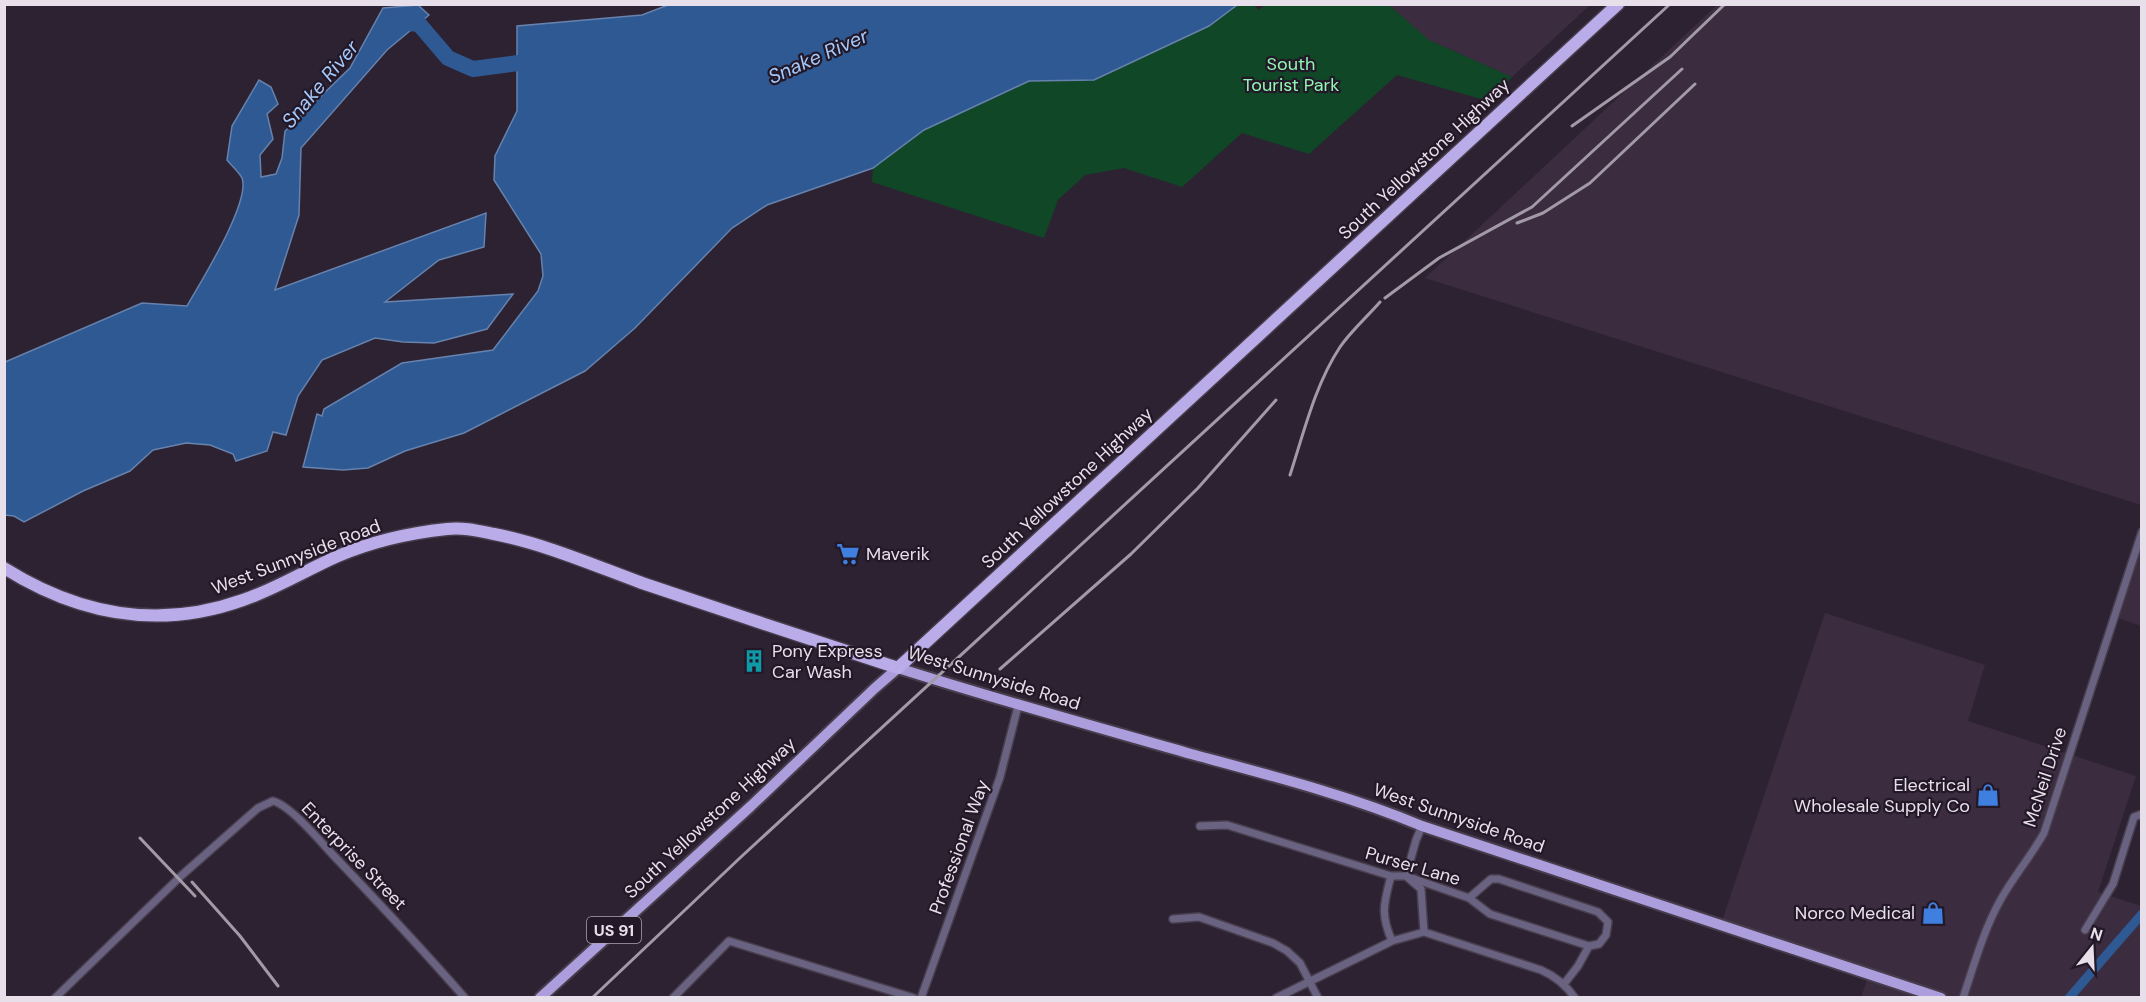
<svg xmlns="http://www.w3.org/2000/svg" width="2146" height="1002" viewBox="0 0 2146 1002" font-family="'DM Sans',sans-serif">
  <style>
    .built { fill: #3b2c40 }
    .green { fill: #104727 }
    .water { fill: #2f5993; stroke: #6682ad; stroke-width: 1.5 }
    .lines { fill: none; stroke-linecap: round; stroke-linejoin: round }
    .canal { stroke: #2f5993; stroke-width: 9 }
    .river { stroke: #2f5993; stroke-width: 16 }
    .minor-casing { stroke: #473d4c; stroke-width: 10 }
    .primary-casing { stroke: #473d4c; stroke-width: 14 }
    .trunk-casing { stroke: #473d4c; stroke-width: 15 }
    .minor { stroke: #696381; stroke-width: 7 }
    .primary { stroke: #ac9edd; stroke-width: 10 }
    .trunk { stroke: #b9ace9; stroke-width: 12 }
    .rail { stroke: #a39aa7; stroke-width: 3 }
    .labels { text-anchor: middle; stroke-width: 4.5; stroke-linejoin: round; paint-order: stroke }
    .shield { fill: #231828; stroke: #aca4b0; stroke-width: 1.5 }
    .shield-label { font-size: 16px; font-weight: bold; fill: #e7e0ea }
    .park-label { font-size: 18px; fill: #91f8b3; stroke: #231828 }
    .street-label { font-size: 18px; fill: #e7e0ea; stroke: #231828 }
    .poi-label { font-size: 18px; fill: #e7e0ea; stroke: #231828; text-anchor: start }
    .water-label { font-size: 20px; font-style: italic; fill: #a5c9fb; stroke: #231828 }
  </style>
  <rect width="100%" height="100%" fill="#2d2232"/>
  <path class="built" d="M 1389,5 L 1590,5 L 1512,77 L 1429,40 Z
    M 1717,5 L 2141,5 L 2141,505 L 1425,278 Z
    M 2141,532 L 2141,626 L 2113,616 Z
    M 1825,613 L 1985,665 L 1968,721 L 2136,776 L 2098,892 L 2141,906 L 2141,997 L 1861,997 L 1869,974 L 1721,924 Z"/>
  <path class="green" d="M 1268,4 L 1389,5 L 1429,40 L 1512,77 L 1488,101 L 1397,75 L 1309,154 L 1242,133 L 1182,187 L 1124,168 L 1085,175 L 1058,200 L 1044,238 L 872,182 L 873,168 L 924,130 L 1029,81 L 1094,80 L 1209,26 L 1237,5 L 1254,5 L 1258,10 Z"/>
  <path class="water" d="M 418,5 L 429,15 L 387,50 L 301,148 L 299,215 L 275,290 L 486,213 L 484,247 L 439,260 L 385,302 L 513,294 L 487,329 L 434,343 L 403,342 L 375,338 L 322,360 L 298,396 L 286,435 L 273,432 L 267,451 L 236,461 L 233,454 L 210,445 L 186,443 L 153,450 L 130,471 L 83,491 L 24,522 L 14,516 L 5,515 L 5,362 L 142,303 L 187,306 C 200,283 251,202 242,178 C 239,172 231,165 227,160 L 232,126 L 259,80 L 271,87 L 278,104 L 267,114 L 273,139 L 260,155 L 261,177 L 276,174 L 282,158 L 285,131 L 350,68 L 383,8 Z
    M 668,5 L 1237,5 L 1209,26 L 1094,80 L 1029,81 L 924,130 L 873,168 L 767,205 L 732,228 L 635,328 L 585,371 L 464,433 L 405,451 L 368,468 L 343,470 L 303,467 L 317,414 L 322,416 L 324,409 L 402,363 L 493,350 L 538,291 L 543,276 L 541,254 L 494,180 L 495,156 L 517,111 L 517,26 L 642,15 Z"/>
  <g class="lines">
    <path class="canal" d="M 2069,998 L 2142,914"/>
    <path class="river" d="M 397,22 L 419,24 L 448,58 L 473,69 L 518,63 L 538,65"/>
    <g class="minor-casing">
      <path id="minor" d="M 1200,826 L 1227,825 L 1391,876 L 1406,876 L 1469,898 L 1490,914 L 1589,946
        M 1422,826 L 1416,840 L 1406,876 L 1421,889 L 1424,932
        M 1391,876 C 1384,903 1380,914 1392,941
        M 1469,898 L 1491,879 L 1499,879 L 1598,912 L 1608,922 L 1606,935 L 1599,944 L 1589,946
        M 1173,919 L 1199,917 L 1273,943 L 1287,951 L 1300,963 L 1318,998
        M 2085,930 L 2113,884 L 2134,817 L 2142,814
        M 1564,984 L 1578,966 L 1589,946
        M 55,998 L 182,875 L 258,808 L 273,801 C 291,806 320,841 334,856 C 378,902 422,949 465,998
        M 673,998 L 729,941 L 914,998
        M 921,998 L 1000,777 L 1018,706
        M 1276,998 L 1392,941 L 1424,932 L 1541,970 C 1555,976 1566,985 1575,998
        M 1963,998 C 1974,965 1984,929 2001,899 C 2014,876 2031,856 2044,833 L 2142,532"/>
    </g>
    <g class="primary-casing">
      <path id="primary" d="M 540,998 L 751,806 L 875,688 L 898,668 C 995,699 1093,726 1191,754 C 1269,775 1348,795 1422,826 L 1941,998"/>
    </g>
    <g class="trunk-casing">
      <path id="trunk" d="M 4,568 C 79,615 159,630 243,600 C 276,589 306,570 338,556 C 373,541 409,533 447,529 C 463,527 479,531 494,534 C 545,544 593,565 642,583 C 727,612 813,640 898,668 L 1618,4"/>
    </g>
    <use href="#minor" class="minor"/>
    <use href="#primary" class="primary"/>
    <use href="#trunk" class="trunk"/>
    <path class="rail" d="M 1572,126 L 1670,57 L 1725,4
      M 1517,223 L 1543,213 L 1590,183 L 1695,84
      M 1385,298 L 1439,258 L 1532,207 L 1682,69
      M 1290,475 C 1304,432 1315,385 1340,347 C 1351,331 1367,317 1380,302
      M 1000,669 L 1131,554 L 1198,488 L 1276,400
      M 140,838 L 195,896
      M 192,882 L 240,936 L 278,986
      M 592,998 L 742,856 L 1670,4"/>
  </g>
  <defs>
    <g id="supermarket-bare" transform="scale(1.8)"><path d="M-6-5.5h2.5l.6 2H6L4.5 2H-2.5L-4.4-4H-6ZM-1.5 3.2a1.3 1.3 0 1 0 .1 0ZM3 3.2a1.3 1.3 0 1 0 .1 0Z" fill="#3f7fe0" stroke="#231828" stroke-width="2.5" paint-order="stroke"/></g>
    <g id="building-bare" transform="scale(1.8)"><path d="M-4-6H4V6H1V3H-1V6H-4ZM-2.5-4.3h1.7v1.8h-1.7ZM.8-4.3h1.7v1.8H.8ZM-2.5-1h1.7V.8h-1.7ZM.8-1h1.7V.8H.8Z" fill="#0f9aa8" stroke="#231828" stroke-width="2.5" paint-order="stroke"/></g>
    <g id="shop-bare" transform="scale(1.8)"><path d="M-5-2.5h2.3a2.7 3.5 0 0 1 5.4 0H5L5.5 6h-11ZM-1.5-2.5h3a1.5 2.3 0 0 0-3 0Z" fill="#3f7fe0" stroke="#231828" stroke-width="2.5" paint-order="stroke"/></g>
  </defs>
  <g fill-rule="evenodd">
    <use href="#supermarket-bare" x="848" y="554"/>
    <use href="#building-bare" x="754" y="661"/>
    <use href="#shop-bare" x="1988" y="795"/>
    <use href="#shop-bare" x="1933" y="913"/>
  </g>
  <g class="labels">
    <rect class="shield" x="587" y="917" width="54" height="26" rx="4.5"/>
    <g class="shield-label">
      <text x="614" y="936">US 91</text>
    </g>
    <g class="park-label">
      <text x="1291" y="70">South<tspan x="1291" dy="21">Tourist Park</tspan></text>
    </g>
    <g class="street-label">
      <text transform="translate(1424 159) rotate(-43)" y="6">South Yellowstone Highway</text>
      <text transform="translate(1067 488) rotate(-43)" y="6">South Yellowstone Highway</text>
      <text transform="translate(296 557) rotate(-21)" y="6">West Sunnyside Road</text>
      <text transform="translate(994 678) rotate(17)" y="6">West Sunnyside Road</text>
      <text transform="translate(2045 777) rotate(-72)" y="6">McNeil Drive</text>
      <text transform="translate(710 818) rotate(-43)" y="6">South Yellowstone Highway</text>
      <text transform="translate(1459 818) rotate(19)" y="6">West Sunnyside Road</text>
      <text transform="translate(959 847) rotate(-70)" y="6">Professional Way</text>
      <text transform="translate(354 856) rotate(46)" y="6">Enterprise Street</text>
      <text transform="translate(1413 866) rotate(16)" y="6">Purser Lane</text>
    </g>
    <g class="poi-label">
      <text x="866" y="560">Maverik</text>
      <text x="772" y="657">Pony Express<tspan x="772" dy="21">Car Wash</tspan></text>
      <text x="1970" y="791" text-anchor="end">Electrical<tspan x="1970" dy="21">Wholesale Supply Co</tspan></text>
      <text x="1915" y="919" text-anchor="end">Norco Medical</text>
    </g>
    <g class="water-label">
      <text transform="translate(818 56) rotate(-24)" y="7">Snake River</text>
      <text transform="translate(320 84) rotate(-50)" y="7">Snake River</text>
    </g>
  </g>
  <rect width="2146" height="1002" fill="none" stroke="#e7e0ea" stroke-width="12"/>
  <g transform="translate(2092 948) rotate(18)" stroke="#231828" stroke-width="4.5" paint-order="stroke">
  <path d="M0-4.5L10 22L0 15L-10 22Z" fill="#e7e0ea"/>
  <text y="-9" font-size="16" font-weight="bold" text-anchor="middle" fill="#e7e0ea">N</text>
  </g>
</svg>
